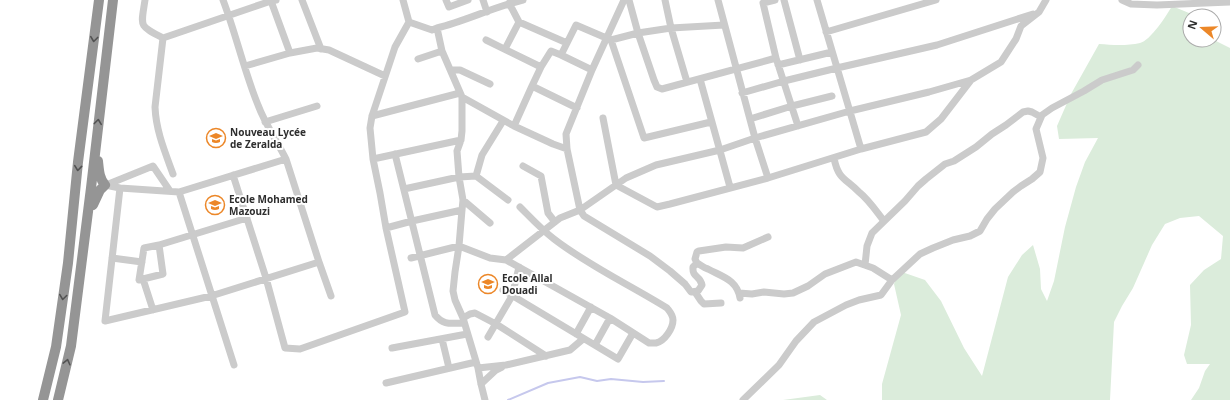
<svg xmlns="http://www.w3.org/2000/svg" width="1230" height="400" viewBox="0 0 1230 400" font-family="'Noto Sans',sans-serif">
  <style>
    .green { fill: #dbecdb }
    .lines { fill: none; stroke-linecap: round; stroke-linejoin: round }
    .stream { stroke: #c6c8ed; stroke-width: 2 }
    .minor { stroke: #cbcbcb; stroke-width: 7 }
    .highway { stroke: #959595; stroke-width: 10 }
    .oneway { stroke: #525252 }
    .labels { text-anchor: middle; stroke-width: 4; stroke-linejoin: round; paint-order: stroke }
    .poi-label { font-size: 10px; font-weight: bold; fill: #2e2e2e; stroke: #fff; text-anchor: start }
  </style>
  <rect width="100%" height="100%" fill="#fff"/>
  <path class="green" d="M 1172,6 L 1189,13 L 1191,16 L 1190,16 L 1190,40 L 1214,40 L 1230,48 L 1230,400 L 1191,400 L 1199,388 L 1205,371 L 1210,364 L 1187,364 L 1184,355 L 1191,325 L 1190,285 L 1204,270 L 1221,259 L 1223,236 L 1199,216 L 1180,218 L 1165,224 L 1152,245 L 1133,288 L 1122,306 L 1114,322 L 1110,400 L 882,400 L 882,384 L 901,315 L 894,284 L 899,271 L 925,280 L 941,301 L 964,348 L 982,376 L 1008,277 L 1022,255 L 1033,245 L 1040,269 L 1041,289 L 1047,301 L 1054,281 L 1065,227 L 1076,187 L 1085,162 L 1098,138 L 1059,139 L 1057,126 L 1071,94 L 1099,44 C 1112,45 1127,46 1140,43 C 1150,41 1167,15 1172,6 Z
    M 820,395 L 827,400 L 783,400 Z"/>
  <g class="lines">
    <path class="stream" d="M 508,400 L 548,383 L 580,377 L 597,381 L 611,379 L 643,382 L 664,381"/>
    <path class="minor" d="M 145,0 C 141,27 138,25 163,38 L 155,107 C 156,131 165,152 173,174
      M 276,0 L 271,1 L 290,53
      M 302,0 L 321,49
      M 403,0 L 409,22 L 432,30 L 437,28 L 442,51 L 462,97 L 462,131 L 461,140 L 457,151 L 459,177 L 463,200 L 462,210 L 459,246 L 455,272 L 453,291 L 455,300 L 463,318 L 478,368 L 481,384 L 485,400
      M 446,0 L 449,7 L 468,0
      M 483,0 L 487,12
      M 624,0 L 592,70 L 566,134 L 567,149 L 580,210 L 584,216 L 650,256 L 670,271 L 685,284 L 691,292 L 698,291 L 702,285 C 700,275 692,278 693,267 L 697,263 C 701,265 704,268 708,269 C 723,277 737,280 740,298
      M 629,0 L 638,33 L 654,80 L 657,87 L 662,89 L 776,58 L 763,3 L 775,0
      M 718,0 L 755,138 L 768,178
      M 784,0 L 800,60
      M 817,0 L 861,149
      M 1122,0 L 1131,4 L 1157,5 L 1230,2
      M 519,22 L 567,43
      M 437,28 C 466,21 493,7 523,0
      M 826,32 L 936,0
      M 163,38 L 271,1
      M 486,40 L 541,67
      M 611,40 L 644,138 L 711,122
      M 505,49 L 519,22 L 509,3
      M 776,58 L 798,126
      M 418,59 L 442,51
      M 778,65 L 832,52
      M 245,66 L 290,53 L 317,48 L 329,50 L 385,76
      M 451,70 L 460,70 L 490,84
      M 592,70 L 561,55 L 576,25 L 611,40 L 638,33 L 671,28 L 665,0
      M 700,79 L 730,187
      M 687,82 L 671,28 L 724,25
      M 532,86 L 541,67 L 551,51 L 561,55
      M 742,93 L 784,81 L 837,68 L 937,45 L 1033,14
      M 462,97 L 514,126 L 553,144 L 567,149
      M 372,116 L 460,93
      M 603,118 L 616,185 L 657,207 L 670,204 L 768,178 L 861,149 L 926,132 L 941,119 L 971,80 L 1001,62 L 1016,39 L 1021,26 L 1039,12 L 1046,0
      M 750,119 L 792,106 L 832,96
      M 265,122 L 317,106
      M 514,126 L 532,86 L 577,108
      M 395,154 L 435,315 C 444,326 451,323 464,323
      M 834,158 C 838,179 845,178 859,192 C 869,200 876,211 884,221
      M 373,159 L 461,140
      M 523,166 L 541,176 L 548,213 L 555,222
      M 233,175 L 266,278 L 285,348 L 300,349 L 405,312 L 386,228 L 380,193 L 373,159 L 370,128 L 372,116 L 395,47 L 409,22
      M 476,176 L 508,200
      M 105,185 L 120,188 L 179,192 L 286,159 C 277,141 265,124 258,105 C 244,71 236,34 223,0
      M 106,185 L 153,166 L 170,191
      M 120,188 L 105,321 L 211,296 L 319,262 L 286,159
      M 404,189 L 459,177 L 476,176 L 482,155 L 503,121
      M 179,192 L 234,365
      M 463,200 L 490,223
      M 386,228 L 412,221 L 462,210
      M 159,245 L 163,274 L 139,280 L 144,248 Z
      M 159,245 L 247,218
      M 112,258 L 142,262
      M 411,258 L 459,246 L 490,258 L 506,260 L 560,218 L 580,210 L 626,178 L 656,165 L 720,150 L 755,138 L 850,111 L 929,92 L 971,80
      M 506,260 L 610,318 L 649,343 C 652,343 654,343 656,343 C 665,341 673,328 673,320 C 673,315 670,312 667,308 C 630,285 589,266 554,239 C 542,230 531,218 520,207
      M 319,262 L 331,296
      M 697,263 L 695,259 L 697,252 L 699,251 L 726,247 L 743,248 L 768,237
      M 865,265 L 867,246 L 872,233 L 905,201 L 918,186 L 926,179 L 945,164 L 954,161 L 976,147 L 992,134 L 1006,125 L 1023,112 L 1028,111 L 1032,112 L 1041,117
      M 143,279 L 153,310
      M 503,290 L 618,359 L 633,333
      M 695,292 L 701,301 L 704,304 L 721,303
      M 739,293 L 752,294 L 764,292 L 784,294 L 793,293 L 808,286 L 825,274 L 856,262 L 873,268 L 892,280
      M 463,318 L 470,314 L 475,313 L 496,324 L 546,356
      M 576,334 L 591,307
      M 488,337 L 512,296 L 519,267
      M 442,339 L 449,368
      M 595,345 L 610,318
      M 392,348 L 467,334
      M 478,368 L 506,365 L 570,350 L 583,339
      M 386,383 L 476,362
      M 481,384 L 496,370 L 502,367
      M 743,400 L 779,365 L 796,341 L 814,322 L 846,305 L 859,300 L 881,295 L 892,280 L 920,254 L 933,248 L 953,240 L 970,236 L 980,231 L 987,219 L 995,209 L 1013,192 L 1021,186 L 1032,179 L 1040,172 L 1043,158 L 1036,129 L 1042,115 L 1052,108 L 1084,91 L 1102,80 L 1133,70 L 1138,65"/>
    <path class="highway" d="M 93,205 L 100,190 L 105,185 C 99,178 99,170 98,161
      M 43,400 L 56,347 L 68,263 L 78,162 L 99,0
      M 58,400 L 71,346 L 91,188 L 113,0"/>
  </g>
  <defs><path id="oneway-chevron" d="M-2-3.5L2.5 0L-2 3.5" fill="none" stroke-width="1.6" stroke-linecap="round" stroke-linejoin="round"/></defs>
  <g class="oneway">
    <use href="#oneway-chevron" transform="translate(94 39) rotate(97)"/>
    <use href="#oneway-chevron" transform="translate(98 122) rotate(-83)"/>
    <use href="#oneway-chevron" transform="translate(78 168) rotate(96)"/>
    <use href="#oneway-chevron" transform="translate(63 297) rotate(98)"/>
    <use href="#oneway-chevron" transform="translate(67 362) rotate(-76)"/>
  </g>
  <defs>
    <g id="school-ring" transform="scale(1)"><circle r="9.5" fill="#fff" stroke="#ec8728" stroke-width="1.5"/><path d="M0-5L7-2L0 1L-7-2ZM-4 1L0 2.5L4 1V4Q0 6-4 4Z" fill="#ec8728"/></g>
  </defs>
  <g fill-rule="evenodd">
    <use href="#school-ring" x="216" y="138"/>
    <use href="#school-ring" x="215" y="205"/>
    <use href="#school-ring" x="488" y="284"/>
  </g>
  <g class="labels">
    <g class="poi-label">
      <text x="230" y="136">Nouveau Lycée<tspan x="230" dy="12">de Zeralda</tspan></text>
      <text x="229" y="203">Ecole Mohamed<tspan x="229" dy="12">Mazouzi</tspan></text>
      <text x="502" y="282">Ecole Allal<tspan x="502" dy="12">Douadi</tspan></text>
    </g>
  </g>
  <g transform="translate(1202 28) rotate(289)"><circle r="19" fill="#ffffff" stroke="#ababab"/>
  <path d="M0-3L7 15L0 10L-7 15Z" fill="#ec8728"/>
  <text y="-6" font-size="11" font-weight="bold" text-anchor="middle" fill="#2e2e2e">N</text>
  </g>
</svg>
